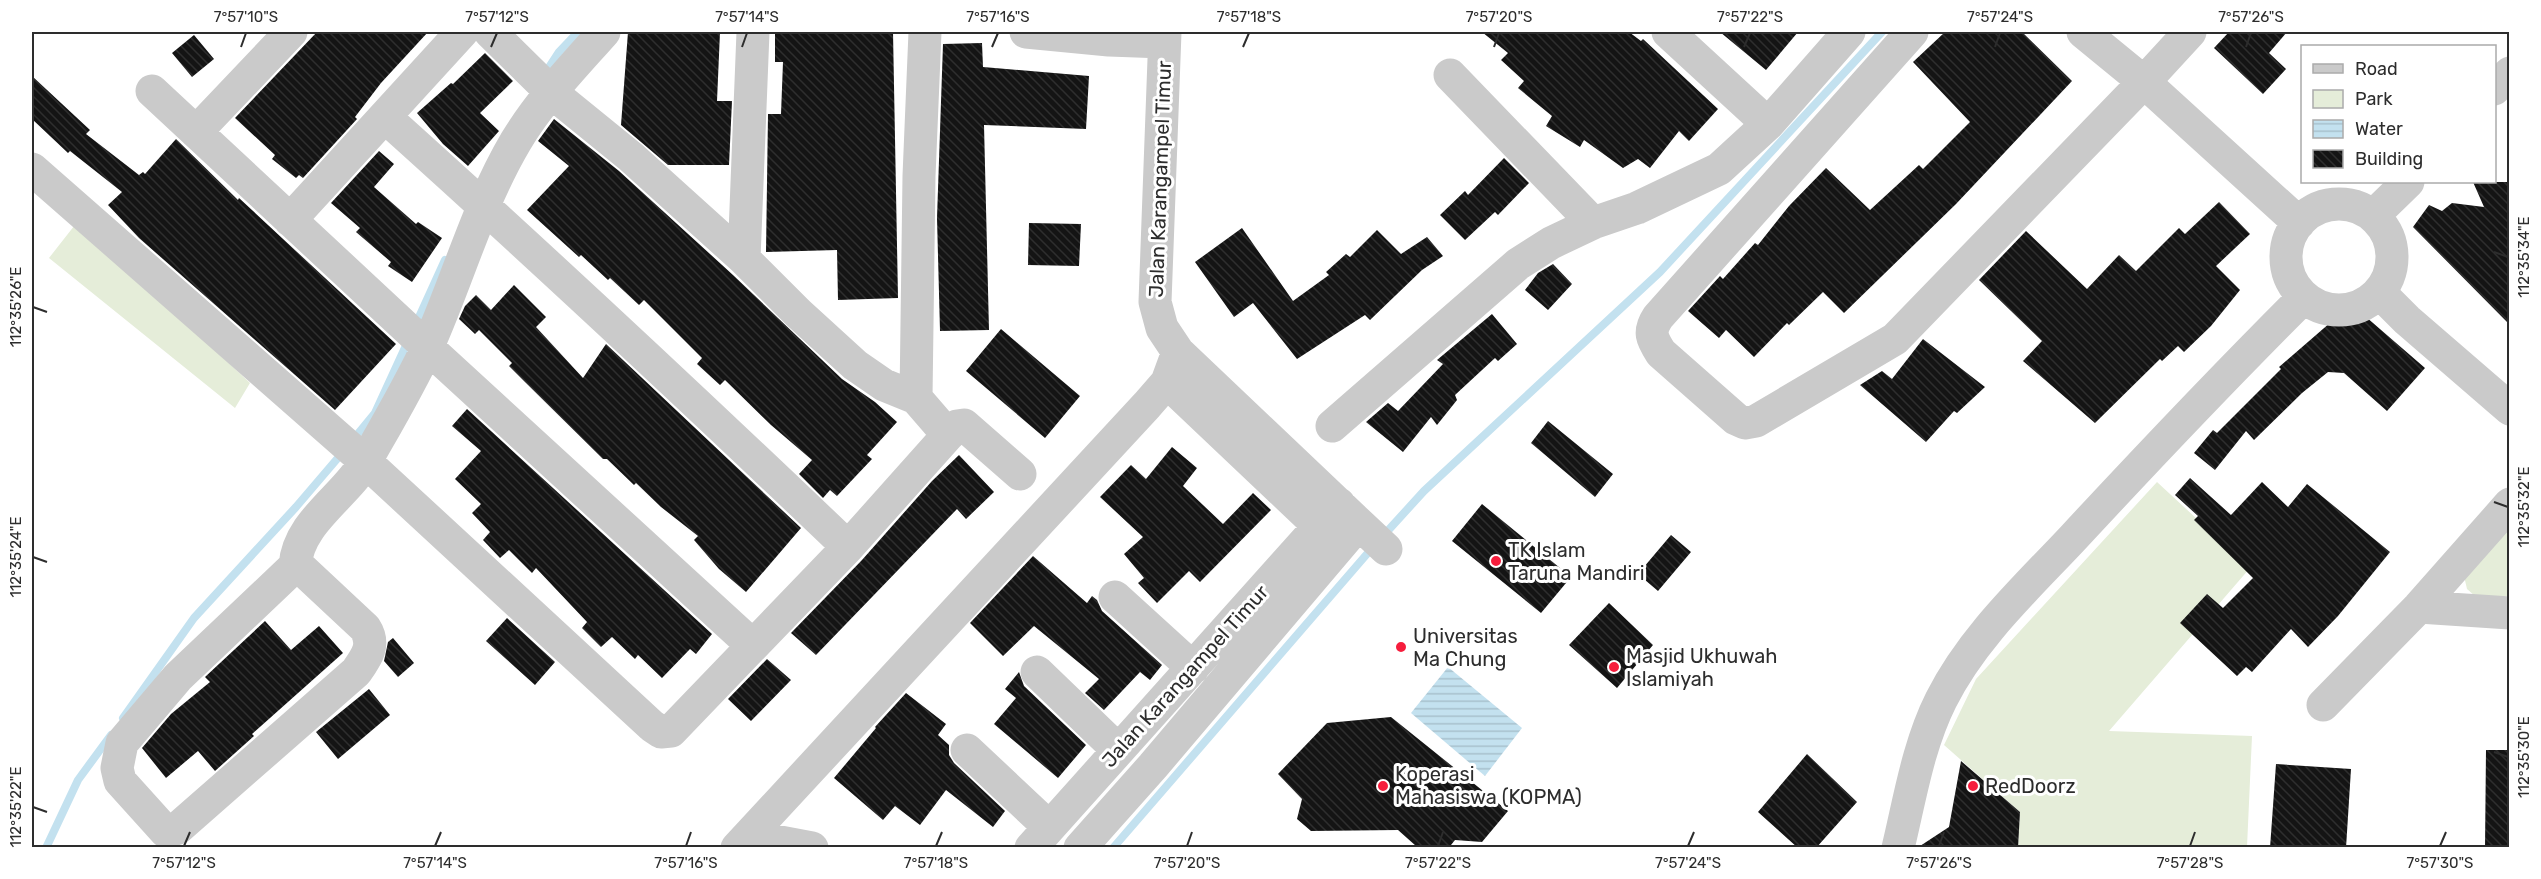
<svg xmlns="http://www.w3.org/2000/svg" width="2541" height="879" viewBox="0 0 2541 879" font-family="Rubik,sans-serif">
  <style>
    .green { fill: #e5edd9 }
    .water { fill: url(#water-rules) }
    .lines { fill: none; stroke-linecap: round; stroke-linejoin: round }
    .stream { stroke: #c3e1ef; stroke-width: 8 }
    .building { fill: url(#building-back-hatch) }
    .minor { stroke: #cacaca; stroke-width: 33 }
    .ticks { fill: none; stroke: #2d2d2d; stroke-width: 2 }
    .poi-dot { fill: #f61d3c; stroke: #fff; stroke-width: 2 }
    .labels { text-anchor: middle; stroke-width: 6; stroke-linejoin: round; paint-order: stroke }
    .street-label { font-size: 20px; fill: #2d2d2d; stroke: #fff }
    .poi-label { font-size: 20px; fill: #2d2d2d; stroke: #fff; text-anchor: start }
    .neatline { fill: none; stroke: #2d2d2d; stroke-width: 2 }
    .ticks-label { font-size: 15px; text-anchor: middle; fill: #2d2d2d }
  </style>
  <defs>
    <pattern id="water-rules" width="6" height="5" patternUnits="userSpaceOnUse" patternTransform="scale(1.5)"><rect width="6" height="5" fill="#c3e1ef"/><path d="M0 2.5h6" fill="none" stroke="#a8c1cd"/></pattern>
    <pattern id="building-back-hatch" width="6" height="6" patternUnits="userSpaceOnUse" patternTransform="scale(1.5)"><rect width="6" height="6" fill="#141414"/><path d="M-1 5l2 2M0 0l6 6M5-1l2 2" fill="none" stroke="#2e2e2e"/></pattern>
  </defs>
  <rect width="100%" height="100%" fill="#fff"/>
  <path class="green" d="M 78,221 L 250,383 L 235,408 L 49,258 Z
    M 2157,482 L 2250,568 L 2109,731 L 2252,736 L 2247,847 L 2018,847 L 2020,812 L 1944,745 L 1976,679 Z
    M 2509,523 L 2509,596 L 2475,596 L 2467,589 L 2464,576 Z"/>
  <path class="water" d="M 1448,667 L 1522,728 L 1485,776 L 1411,713 Z"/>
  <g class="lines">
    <path class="stream" d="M 544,75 L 559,52 L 578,32
      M 415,326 L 445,260
      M 352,441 L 375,413 L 409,339
      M 1383,536 L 1424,491 L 1660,272 L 1882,32
      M 123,718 L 194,618 L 296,507 L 343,452
      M 46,848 L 78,780 L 111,735
      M 1113,848 L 1373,547"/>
  </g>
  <path class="building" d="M 317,32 L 428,32 L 381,83 L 355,117 L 357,119 L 303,178 L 299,175 L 296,178 L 272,159 L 275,155 L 235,118 Z
    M 628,32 L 720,32 L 717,101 L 732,101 L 729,165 L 668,165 L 621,125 Z
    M 775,32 L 893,32 L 898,298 L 838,300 L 837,250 L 766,252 L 768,114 L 781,114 L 783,62 L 775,62 Z
    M 1482,32 L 1629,32 L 1641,41 L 1643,39 L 1718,109 L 1689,141 L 1679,131 L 1650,168 L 1638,159 L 1623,168 L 1584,140 L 1580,147 L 1546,126 L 1552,116 L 1518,88 L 1524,81 L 1501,60 L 1508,53 Z
    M 1720,32 L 1798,32 L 1766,70 Z
    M 1945,32 L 2022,32 L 2072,81 L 1956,204 L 1844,313 L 1823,292 L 1789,325 L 1787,323 L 1754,357 L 1726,330 L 1719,338 L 1688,311 L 1720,276 L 1723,279 L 1755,243 L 1758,245 L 1789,206 L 1826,168 L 1870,210 L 1919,165 L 1923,169 L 1970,122 L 1913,62 Z
    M 2229,32 L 2287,32 L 2269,53 L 2286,69 L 2263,94 L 2214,48 Z
    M 194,35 L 214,59 L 192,77 L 172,53 Z
    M 982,43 L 983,67 L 1089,76 L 1086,129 L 984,125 L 989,330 L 940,331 L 937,218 L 943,44 Z
    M 485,53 L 513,81 L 480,113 L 499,131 L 468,166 L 443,144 L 417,113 L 451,83 L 453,84 Z
    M 32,76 L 90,130 L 86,134 L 139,175 L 143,172 L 145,174 L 176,139 L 238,200 L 239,198 L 396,344 L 335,410 L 139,238 L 108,205 L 122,192 L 70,151 L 68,153 L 32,119 Z
    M 554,119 L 619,171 L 733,275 L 842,379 L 875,402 L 897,422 L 867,455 L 872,459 L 837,496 L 830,490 L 823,498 L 799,474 L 812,460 L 771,425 L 725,380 L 720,385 L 697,364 L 702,358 L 644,300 L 639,305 L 610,278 L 608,280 L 581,255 L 579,257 L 527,210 L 569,166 L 538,141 Z
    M 379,151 L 394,164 L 374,187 L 416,224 L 418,222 L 442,238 L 412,282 L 388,266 L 391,262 L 356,232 L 360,228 L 331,203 Z
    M 1504,158 L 1529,183 L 1498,215 L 1495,212 L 1465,240 L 1440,215 L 1465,191 L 1468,195 Z
    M 2473,182 L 2510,182 L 2510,325 L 2413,227 L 2429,205 L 2442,211 L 2452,203 L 2484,207 Z
    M 2219,202 L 2250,234 L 2216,266 L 2240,290 L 2211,326 L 2184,352 L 2178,346 L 2162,361 L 2160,359 L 2095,423 L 2023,361 L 2042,341 L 1979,280 L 2026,231 L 2087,289 L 2119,255 L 2136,271 L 2179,228 L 2185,234 Z
    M 1029,223 L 1081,224 L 1079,266 L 1028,265 Z
    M 1242,228 L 1293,301 L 1329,275 L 1326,272 L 1346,254 L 1350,257 L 1377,230 L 1401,254 L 1427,237 L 1443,256 L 1422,270 L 1370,320 L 1365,315 L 1297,359 L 1253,303 L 1234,317 L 1195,262 Z
    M 1553,264 L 1572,284 L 1548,310 L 1525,290 L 1538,273 Z
    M 514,285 L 546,317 L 536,327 L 583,378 L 606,344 L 801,528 L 746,592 L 719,569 L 694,540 L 698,536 L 661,507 L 636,483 L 634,485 L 607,459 L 603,459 L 525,382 L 509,366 L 512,363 L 479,330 L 475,334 L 459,319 L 465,306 L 476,295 L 491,310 Z
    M 2358,310 L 2425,368 L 2387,411 L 2344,373 L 2328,372 L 2302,393 L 2254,440 L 2246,431 L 2215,470 L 2194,453 L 2213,430 L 2217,433 L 2281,369 L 2279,367 L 2331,322 L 2330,311 Z
    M 1492,314 L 1517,344 L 1498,361 L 1495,358 L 1455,395 L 1457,400 L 1437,425 L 1431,417 L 1403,452 L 1366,422 L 1388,403 L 1398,411 L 1443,364 L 1437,360 Z
    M 1001,329 L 1080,396 L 1045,438 L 966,371 Z
    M 1923,339 L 1985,387 L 1957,413 L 1954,411 L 1926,442 L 1860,385 L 1882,371 L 1892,379 Z
    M 467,409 L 712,634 L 696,654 L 690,649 L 662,678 L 638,655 L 635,659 L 612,637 L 601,647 L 582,628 L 587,622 L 536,568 L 532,573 L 509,550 L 500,558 L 483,540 L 490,532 L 472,513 L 481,504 L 455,479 L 481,451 L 452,426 Z
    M 1548,421 L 1613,474 L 1595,497 L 1531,443 Z
    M 1172,447 L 1197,468 L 1183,486 L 1223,524 L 1253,493 L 1271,510 L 1200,582 L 1189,571 L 1157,603 L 1138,583 L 1144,578 L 1124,554 L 1143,537 L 1100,497 L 1131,465 L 1146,479 Z
    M 959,455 L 994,492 L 966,519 L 957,509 L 816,655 L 791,633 L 862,560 L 932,481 Z
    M 2190,478 L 2231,515 L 2262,482 L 2288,507 L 2307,484 L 2390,552 L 2338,616 L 2308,647 L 2291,629 L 2252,672 L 2246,667 L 2237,676 L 2180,623 L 2207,594 L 2223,608 L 2253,578 L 2194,520 L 2198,516 L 2175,495 Z
    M 1482,504 L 1571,577 L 1541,613 L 1452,541 Z
    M 1671,535 L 1691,552 L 1658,591 L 1638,574 Z
    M 1033,556 L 1087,603 L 1092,596 L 1097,600 L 1102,611 L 1162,665 L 1150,680 L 1140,672 L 1104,710 L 1085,693 L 1099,679 L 1034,626 L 1003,656 L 970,623 Z
    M 1609,603 L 1653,645 L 1617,688 L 1569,645 Z
    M 507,618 L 555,662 L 535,685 L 486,641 Z
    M 265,621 L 291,650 L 319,626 L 343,653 L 252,734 L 254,736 L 215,771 L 198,751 L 166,778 L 142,748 L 171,714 L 210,682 L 205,677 Z
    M 393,638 L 414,663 L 398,677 L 384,661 L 388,642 Z
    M 767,659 L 791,680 L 751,721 L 728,699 Z
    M 1019,672 L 1024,686 L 1086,745 L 1058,778 L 994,724 L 1016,698 L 1005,689 Z
    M 369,689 L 390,715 L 338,759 L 316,732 Z
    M 906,693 L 946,724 L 938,735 L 949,745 L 949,755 L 954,763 L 1005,811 L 993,827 L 946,790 L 920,825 L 895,806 L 883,820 L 834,778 L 876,728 L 875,727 Z
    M 1391,717 L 1508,811 L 1482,842 L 1455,840 L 1451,845 L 1416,846 L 1398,830 L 1311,831 L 1297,819 L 1302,799 L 1278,774 L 1327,723 Z
    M 2486,750 L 2510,750 L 2510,848 L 2485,848 Z
    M 1807,754 L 1857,802 L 1816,848 L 1798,848 L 1758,812 Z
    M 1961,761 L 2020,812 L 2018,848 L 1917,848 L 1949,827 Z
    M 2276,764 L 2351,769 L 2346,848 L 2270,848 Z"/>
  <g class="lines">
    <path class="minor" d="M 490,32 L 551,92 L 631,157 L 744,259 L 798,313 L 855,365 L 884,385 L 916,398
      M 1026,32 L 1109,40 L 1164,42
      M 1668,32 L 1768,124
      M 1912,32 L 1658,317 C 1648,332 1652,339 1661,353 L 1736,419 L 1745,423 L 1756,421 L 1895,339 L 2144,82 L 2190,32
      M 2083,32 L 2144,82 L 2299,223
      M 1450,75 L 1593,223
      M 2494,89 L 2510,73
      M 152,91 L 427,347 L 752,645
      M 385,117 C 542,258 696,402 848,547
      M 196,132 L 291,32
      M 32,169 L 366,462 L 652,726 L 661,732 L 671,731 L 848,547 L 948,435 L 916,398 L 919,176 L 925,32
      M2286 257a53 53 0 1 1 106 0a53 53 0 1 1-106 0Z
      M 2373,216 L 2408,182
      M 290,220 L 462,32
      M 744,259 L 753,32
      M 2379,292 L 2407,320 L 2510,409
      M 1167,382 L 1319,526
      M 1332,426 L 1518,264 L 1551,243 L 1593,223 L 1637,208 L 1719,169 L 1768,124 L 1849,32
      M 948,435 L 957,426 L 964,425 L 1020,474
      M 1354,519 L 1386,549
      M 295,566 L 304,571 L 365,628 C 376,645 366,658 356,672 L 178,828 L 166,832 L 120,781 L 117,768 L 122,743 L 178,677 Z
      M 295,566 C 298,521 347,496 367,459 C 388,422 410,385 428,346 C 458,279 478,205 516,141 C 540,101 573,67 604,32
      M 1115,597 L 1193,668
      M 2419,607 L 2510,613
      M 1037,672 L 1118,750
      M 2323,705 L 2419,607 L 2510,504
      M 967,750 L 1049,827
      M 748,836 L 812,848
      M 737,848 L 1147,405 L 1167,382 L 1178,352
      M 1031,848 L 1339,504
      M 1080,848 L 1153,766 L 1354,529 L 1354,519 L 1178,352 L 1162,328 L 1155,302 L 1165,32
      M 1898,848 C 1910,798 1918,746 1941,700 C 1972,638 2025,589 2072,539 C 2148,457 2225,376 2304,297"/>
  </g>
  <path class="ticks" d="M 241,47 L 246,33M 491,47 L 497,33M 742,47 L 747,33M 992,47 L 998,33M 1243,47 L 1249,33M 1494,47 L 1499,33M 1744,47 L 1750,33M 1995,47 L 2000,33M 2246,47 L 2251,33M 2494,252 L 2508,257M 33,307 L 47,312M 2494,502 L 2508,507M 33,557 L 47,562M 2494,752 L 2508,757M 33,807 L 47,812M 184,846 L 190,832M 435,846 L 441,832M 686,846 L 691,832M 936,846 L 942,832M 1187,846 L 1192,832M 1438,846 L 1443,832M 1688,846 L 1694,832M 1939,846 L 1944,832M 2190,846 L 2195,832M 2440,846 L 2446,832"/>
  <g class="poi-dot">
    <circle cx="1496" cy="561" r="6"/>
    <circle cx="1401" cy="647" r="6"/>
    <circle cx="1614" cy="667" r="6"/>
    <circle cx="1383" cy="786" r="6"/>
    <circle cx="1973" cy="786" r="6"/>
  </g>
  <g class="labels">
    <g class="street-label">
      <text transform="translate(1160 179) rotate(-88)" y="7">Jalan Karangampel Timur</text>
      <text transform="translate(1185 676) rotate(-48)" y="7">Jalan Karangampel Timur</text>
    </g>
    <g class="poi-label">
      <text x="1508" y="557">TK Islam<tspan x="1508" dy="23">Taruna Mandiri</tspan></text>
      <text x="1413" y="643">Universitas<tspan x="1413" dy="23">Ma Chung</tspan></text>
      <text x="1626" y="663">Masjid Ukhuwah<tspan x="1626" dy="23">Islamiyah</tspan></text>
      <text x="1395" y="781">Koperasi<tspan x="1395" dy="23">Mahasiswa (KOPMA)</tspan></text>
      <text x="1985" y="793">RedDoorz</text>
    </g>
  </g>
  <rect width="2541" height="879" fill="none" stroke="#ffffff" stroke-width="66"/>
  <rect x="2301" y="45" width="195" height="138" fill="#ffffff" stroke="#ababab" stroke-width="1.5"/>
  <rect x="2313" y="64" width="30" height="9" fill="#cacaca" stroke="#ababab" stroke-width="1.5"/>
  <text x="2355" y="75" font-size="18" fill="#2d2d2d">Road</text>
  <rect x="2313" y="90" width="30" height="18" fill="#e5edd9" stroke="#ababab" stroke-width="1.5"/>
  <text x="2355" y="105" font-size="18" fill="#2d2d2d">Park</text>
  <rect x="2313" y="120" width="30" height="18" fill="url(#water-rules)" stroke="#ababab" stroke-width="1.5"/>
  <text x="2355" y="135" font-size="18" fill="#2d2d2d">Water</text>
  <rect x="2313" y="150" width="30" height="18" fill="url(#building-back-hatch)" stroke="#ababab" stroke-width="1.5"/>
  <text x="2355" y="165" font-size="18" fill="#2d2d2d">Building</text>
  <rect x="33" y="33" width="2475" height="813" class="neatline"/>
  <g class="ticks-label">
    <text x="246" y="22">7°57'10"S</text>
    <text x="497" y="22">7°57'12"S</text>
    <text x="747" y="22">7°57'14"S</text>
    <text x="998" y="22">7°57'16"S</text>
    <text x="1249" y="22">7°57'18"S</text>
    <text x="1499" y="22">7°57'20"S</text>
    <text x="1750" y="22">7°57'22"S</text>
    <text x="2000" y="22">7°57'24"S</text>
    <text x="2251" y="22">7°57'26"S</text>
    <text transform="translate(2524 257) rotate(-90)" y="5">112°35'34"E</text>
    <text transform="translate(16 307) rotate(-90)" y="5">112°35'26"E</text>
    <text transform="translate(2524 507) rotate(-90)" y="5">112°35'32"E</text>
    <text transform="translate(16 557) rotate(-90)" y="5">112°35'24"E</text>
    <text transform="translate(2524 757) rotate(-90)" y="5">112°35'30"E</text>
    <text transform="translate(16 807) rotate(-90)" y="5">112°35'22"E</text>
    <text x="184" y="868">7°57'12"S</text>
    <text x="435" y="868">7°57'14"S</text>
    <text x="686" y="868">7°57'16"S</text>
    <text x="936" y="868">7°57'18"S</text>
    <text x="1187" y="868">7°57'20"S</text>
    <text x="1438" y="868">7°57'22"S</text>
    <text x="1688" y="868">7°57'24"S</text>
    <text x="1939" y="868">7°57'26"S</text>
    <text x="2190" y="868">7°57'28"S</text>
    <text x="2440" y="868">7°57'30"S</text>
  </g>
</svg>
